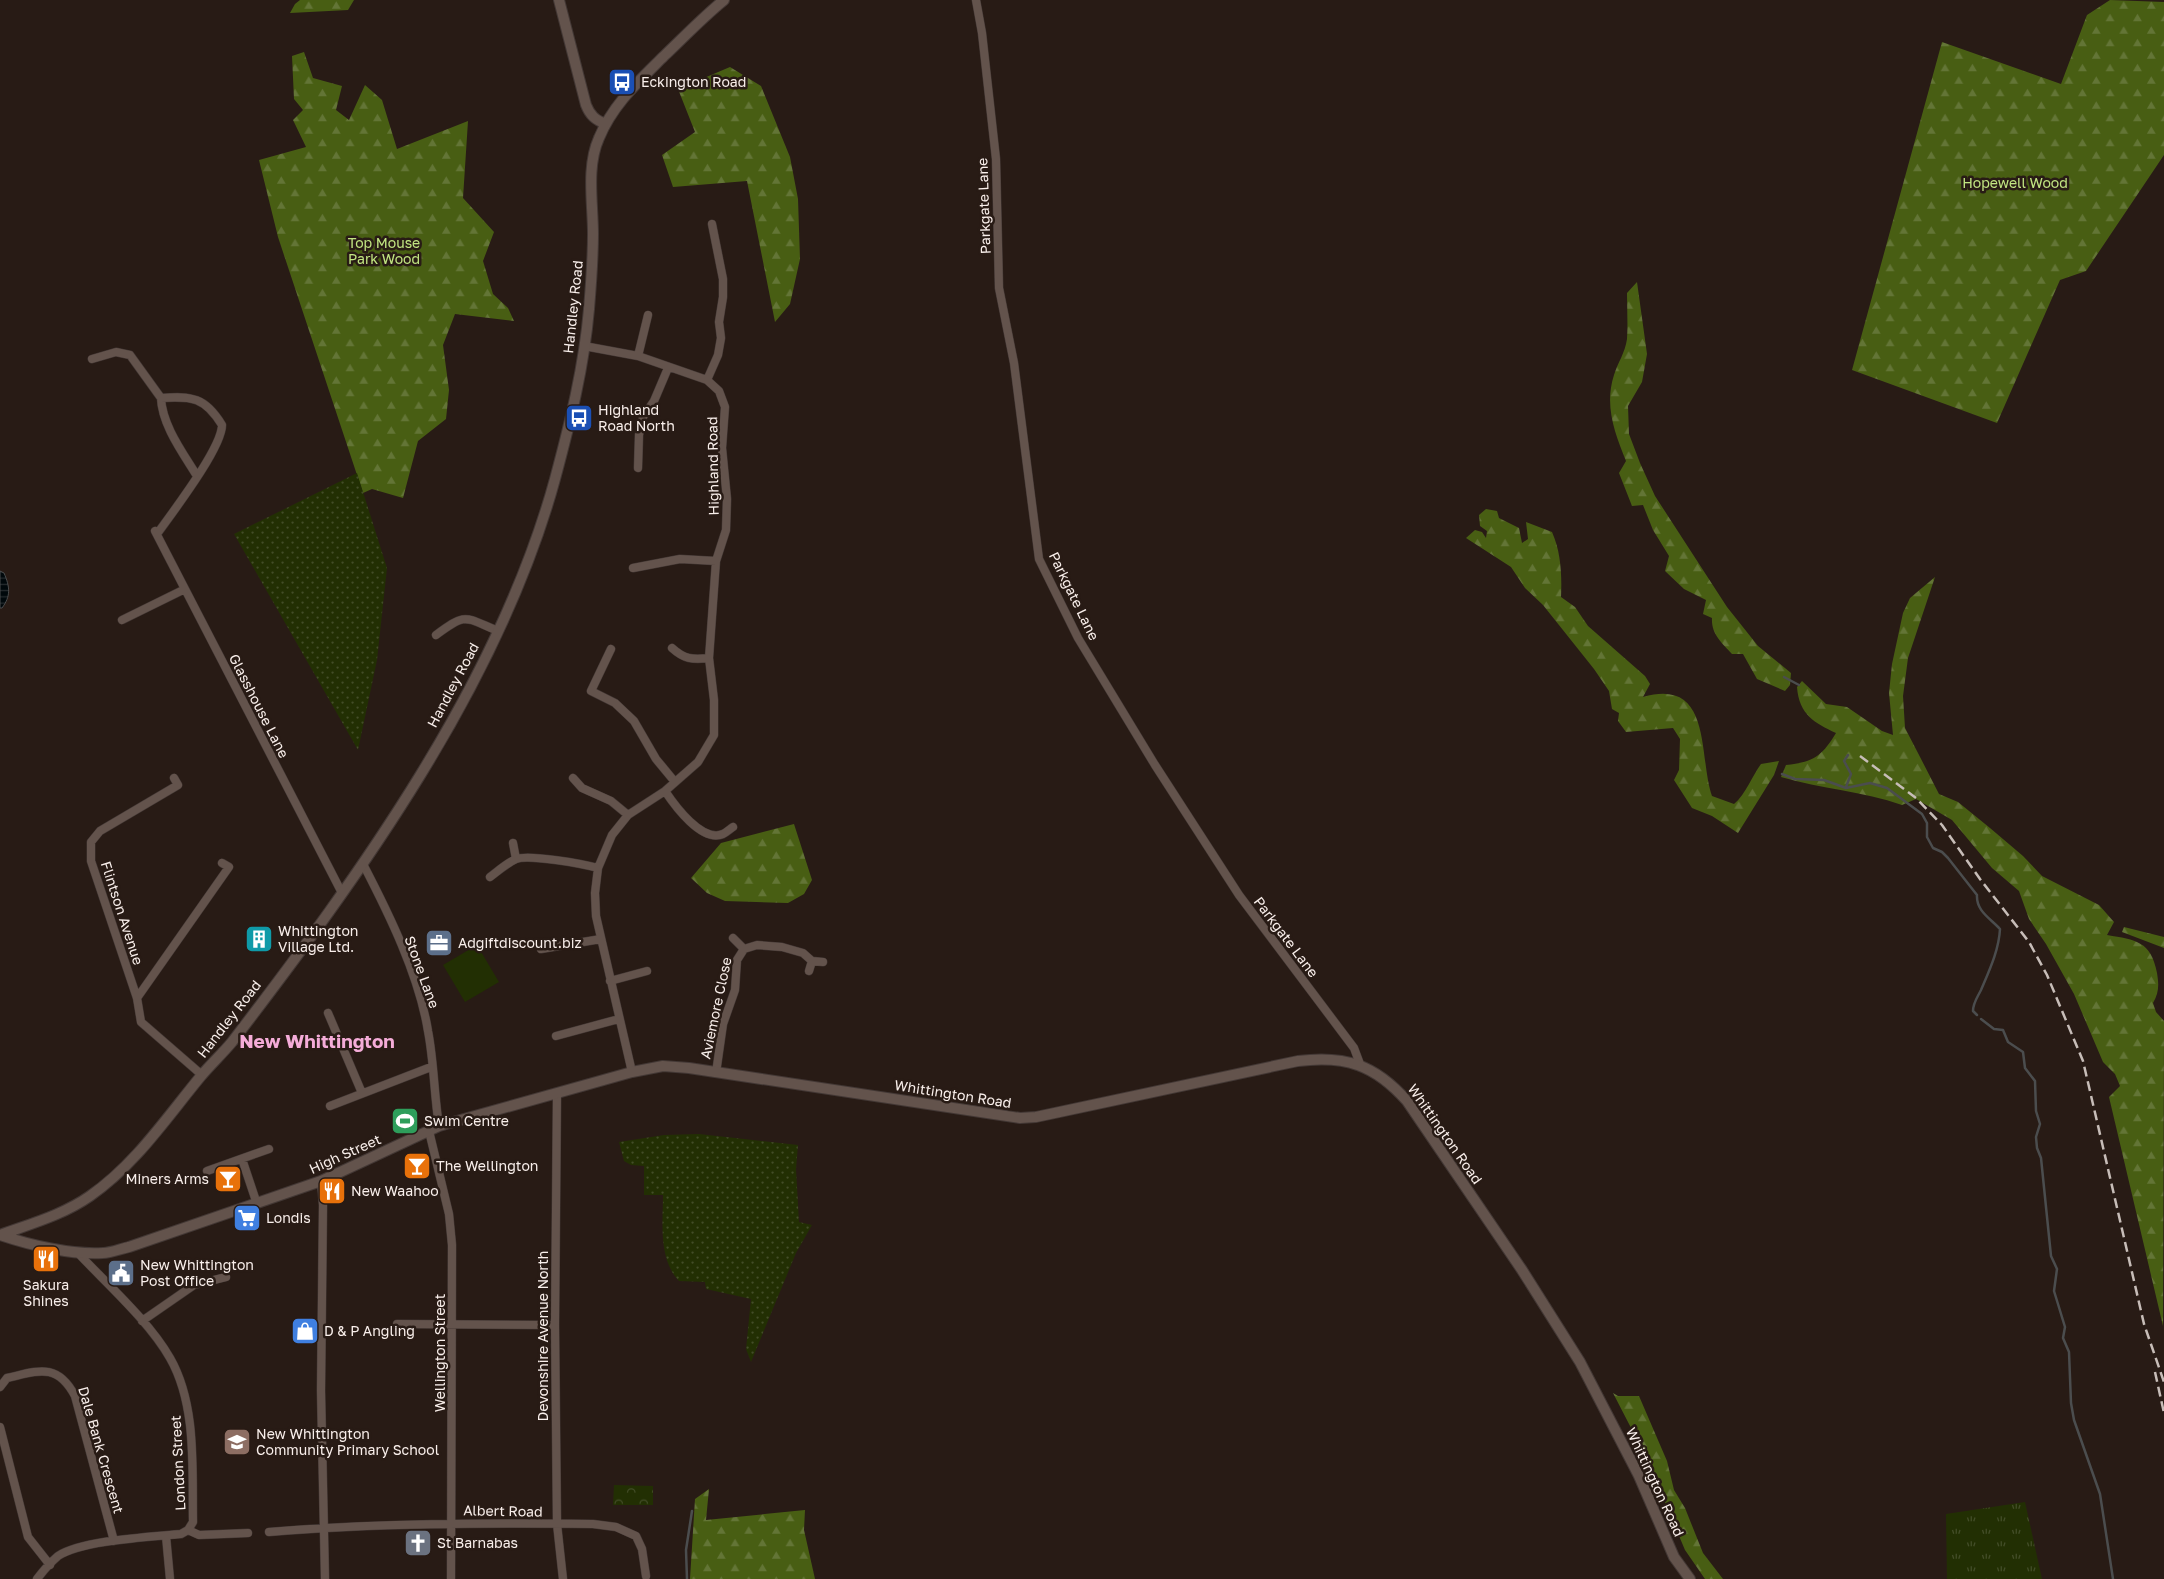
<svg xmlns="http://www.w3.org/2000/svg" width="2164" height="1579" viewBox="0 0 2164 1579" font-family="'Golos Text',sans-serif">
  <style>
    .grass { fill: url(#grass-tufts) }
    .forest { fill: url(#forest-firs) }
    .park { fill: url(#park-crowns) }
    .garden { fill: url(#garden-dots) }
    .pitch { fill: #222f03 }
    .water { fill: url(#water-rules); stroke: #4b4d4e }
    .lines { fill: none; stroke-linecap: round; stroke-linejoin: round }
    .stream { stroke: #4b4d4e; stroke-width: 2.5 }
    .street-casing { stroke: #433835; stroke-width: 9 }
    .secondary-casing { stroke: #433835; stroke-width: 12 }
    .street { stroke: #63534c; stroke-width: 8 }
    .secondary { stroke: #63534c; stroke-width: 10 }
    .rail { stroke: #c7bdb8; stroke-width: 2.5; stroke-dasharray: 10 5; stroke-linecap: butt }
    .labels { text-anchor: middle; stroke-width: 5; stroke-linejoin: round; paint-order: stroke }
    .poi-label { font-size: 14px; fill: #f9efeb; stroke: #281b15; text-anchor: start }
    .park-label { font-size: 14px; fill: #c2e682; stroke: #281b15 }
    .street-label { font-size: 14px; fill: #f9efeb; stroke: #281b15 }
    .district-label { font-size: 19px; font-weight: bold; fill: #f4acd8; stroke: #281b15 }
  </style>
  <defs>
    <pattern id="grass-tufts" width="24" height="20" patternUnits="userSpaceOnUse" patternTransform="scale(1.25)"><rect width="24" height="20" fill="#222f03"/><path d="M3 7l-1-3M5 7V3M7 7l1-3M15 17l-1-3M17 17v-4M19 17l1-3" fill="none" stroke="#434d28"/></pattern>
    <pattern id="forest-firs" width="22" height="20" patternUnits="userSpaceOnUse" patternTransform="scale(1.25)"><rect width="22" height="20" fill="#485e13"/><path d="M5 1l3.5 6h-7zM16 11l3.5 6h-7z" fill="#637536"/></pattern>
    <pattern id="park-crowns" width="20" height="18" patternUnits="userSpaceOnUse" patternTransform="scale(1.25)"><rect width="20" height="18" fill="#222f03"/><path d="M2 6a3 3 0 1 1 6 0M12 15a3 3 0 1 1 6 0" fill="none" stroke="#434d28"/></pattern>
    <pattern id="garden-dots" width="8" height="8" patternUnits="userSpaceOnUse" patternTransform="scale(1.25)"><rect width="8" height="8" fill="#222f03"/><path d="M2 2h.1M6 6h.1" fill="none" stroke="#434d28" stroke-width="1.8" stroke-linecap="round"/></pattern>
    <pattern id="water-rules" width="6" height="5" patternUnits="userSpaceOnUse" patternTransform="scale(1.25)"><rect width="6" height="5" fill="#00080b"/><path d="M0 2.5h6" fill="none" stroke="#262c2f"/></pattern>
  </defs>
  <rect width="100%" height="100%" fill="#281b15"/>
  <path class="grass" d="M 2025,1502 L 2042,1579 L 1947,1579 L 1946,1514 Z"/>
  <path class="forest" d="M 300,0 L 354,0 L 348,10 L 290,13 L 295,4 Z
    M 2110,0 L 2164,2 L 2164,155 L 2086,271 L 2060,280 L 1997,423 L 1852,370 L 1942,42 L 2061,84 L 2087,15 Z
    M 304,52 L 313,78 L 342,86 L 336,110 L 349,120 L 365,85 L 382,100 L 397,149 L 468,121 L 463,198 L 494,232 L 483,261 L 493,294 L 508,308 L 514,321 L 455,314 L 443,345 L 449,390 L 446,419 L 418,441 L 403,498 L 372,489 L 363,493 L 278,237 L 259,160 L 306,147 L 293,120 L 303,110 L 294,99 L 292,56 Z
    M 730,67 L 761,86 L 790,157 L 798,199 L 800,259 L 790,304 L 775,322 L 747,181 L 673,187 L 662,155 L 695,132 L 678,89 Z
    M 1637,282 L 1647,354 L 1642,382 L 1628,406 L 1629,434 L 1640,463 L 1655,496 L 1727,607 L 1758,646 L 1791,673 L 1790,685 L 1785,691 L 1757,679 L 1743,654 L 1732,654 C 1722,643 1711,634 1712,618 L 1703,614 L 1706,600 L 1684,589 L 1665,571 L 1669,556 L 1653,530 L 1643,505 L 1632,506 L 1619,473 L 1626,461 C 1615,433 1604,406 1614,375 C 1618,362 1625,353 1627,339 C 1628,324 1627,308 1627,293 Z
    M 1486,509 L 1497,511 L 1499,518 L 1519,528 L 1522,543 L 1528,539 L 1526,522 L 1552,532 C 1561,552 1562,575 1561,597 L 1575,607 L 1588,626 L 1645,676 L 1650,684 L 1643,697 C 1713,677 1698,756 1712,796 L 1734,804 C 1746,794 1752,776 1761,764 L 1779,761 L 1774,775 L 1738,833 L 1712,816 L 1692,808 L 1674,780 L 1679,770 L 1680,739 L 1673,728 L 1626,732 L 1618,721 L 1619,713 L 1612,709 L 1609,691 L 1594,669 L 1543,605 L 1525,588 L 1511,567 L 1466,538 L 1475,530 L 1482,532 L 1486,538 L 1487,531 L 1480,526 L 1479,515 Z
    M 1935,577 L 1908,658 L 1903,696 L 1905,728 L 1919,755 L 1939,794 L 1958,802 L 1990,828 L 2023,856 L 2042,876 L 2099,905 L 2114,922 L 2107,935 C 2136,940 2151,941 2157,973 C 2159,985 2159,993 2153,1003 L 2156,1012 L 2164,1021 L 2163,1326 L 2109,1097 L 2120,1086 L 2115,1074 L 2103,1062 L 2074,994 L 2046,944 L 2029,919 L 2019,891 L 1992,868 L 1952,820 L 1916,799 L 1902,805 C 1863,791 1821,789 1781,777 L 1786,765 C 1814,762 1822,756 1836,733 C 1815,723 1799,715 1797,687 L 1802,681 L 1826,704 L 1847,707 L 1882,731 L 1893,735 L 1889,693 L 1892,664 L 1903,613 L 1910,598 Z
    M 794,824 L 812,880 L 804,894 L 788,903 L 725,901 L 707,893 L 691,878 L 721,843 Z
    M 2124,927 L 2164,937 L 2164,948 L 2122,932 Z
    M 1613,1393 L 1618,1396 L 1639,1396 L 1667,1461 L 1674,1490 L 1685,1508 L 1703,1553 L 1723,1579 L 1705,1579 L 1685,1550 L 1644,1453 Z
    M 709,1489 L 706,1520 L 805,1510 L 804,1530 L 815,1579 L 690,1579 L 695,1499 Z"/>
  <path class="park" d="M 614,1485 L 653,1486 L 653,1505 L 613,1505 Z"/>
  <path class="garden" d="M 357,473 L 387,568 L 377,660 L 358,750 L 234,534 Z
    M 699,1134 L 798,1145 L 796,1169 L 799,1222 L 812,1225 L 796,1253 L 751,1362 L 746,1349 L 751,1299 L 706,1289 L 705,1282 L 679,1281 C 658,1259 663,1223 663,1195 L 644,1195 L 644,1166 L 631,1165 L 624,1161 L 619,1142 L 664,1135 Z"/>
  <path class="pitch" d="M 477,945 L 499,982 L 465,1002 L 443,965 Z"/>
  <path class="water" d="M 0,571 L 4,573 C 10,587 11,596 2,608 L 0,608 Z"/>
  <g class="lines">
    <path class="stream" d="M 1784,677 L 1799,685
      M 1782,774 L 1795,779 L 1824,780 L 1846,788 L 1870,783 L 1887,788 L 1922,814 L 1927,823 L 1927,837 L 1933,848 L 1942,852 L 1948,858 L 1977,895 C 1976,911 1990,918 2000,929 C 1999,950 1989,971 1981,990 C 1977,998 1973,1003 1973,1011 L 1977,1015
      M 1846,787 L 1851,774 L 1844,761 L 1848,755
      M 1981,1019 L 1994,1029 L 2003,1030 L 2008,1042 L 2023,1052 L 2025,1068 L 2035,1081 L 2036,1111 L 2040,1124 L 2036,1137 L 2037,1148 L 2041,1158 L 2051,1256 L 2057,1269 L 2054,1291 L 2065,1327 L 2063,1338 L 2069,1352 L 2071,1403 L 2074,1420 L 2100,1494 L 2113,1579
      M 687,1579 L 686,1550 L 692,1511"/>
    <g class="street-casing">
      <path id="street" d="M 976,0 L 982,33 L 996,159 L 999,288 L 1014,363 L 1039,559 L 1078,638 L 1155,765 L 1239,895 L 1354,1048 L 1360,1064
        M 584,346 L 638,356 L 707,380 L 719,391 L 725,407 L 722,448 L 727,499 L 726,530 L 716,561 L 709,658 L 714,700 L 714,735 L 698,762 L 665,791 L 628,815 L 612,835 L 598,868 L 595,893 L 596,916 L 632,1072
        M 638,356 L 648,315
        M 92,359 L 116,352 L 130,355 L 161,398 C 192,396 205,397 222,425 C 222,448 172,513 157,534
        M 707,380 L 718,355 L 721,338 L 719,322 L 723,297 L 723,279 L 712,224
        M 161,398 C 162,425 183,453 197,476
        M 638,468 L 639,435 L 643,417 L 654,401 L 668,368
        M 155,531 L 342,893
        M 633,568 L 680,559 L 716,561
        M 122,620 L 185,589
        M 436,635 C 467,612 464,617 498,631
        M 672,648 C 684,659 692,660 709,658
        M 611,649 L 591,691 L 615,703 L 634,721 L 656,759 L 675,782
        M 174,778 L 178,785 L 100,831 L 91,842 L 91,861 L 137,998 L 141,1022 L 202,1075
        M 573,778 L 582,788 L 611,801 L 628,815
        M 665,791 C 675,806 702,843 723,834 C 727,832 730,829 733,827
        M 513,843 L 516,859
        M 363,864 C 389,914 419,975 428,1031 C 434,1062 434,1094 439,1126
        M 490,877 C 498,871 507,863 516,859 C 529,854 583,864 598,868
        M 733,938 L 744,949
        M 541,949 L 601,939
        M 809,971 L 812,961 L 823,962
        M 610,981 L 647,971
        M 137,998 L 229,867 L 222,863
        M 328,1013 L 362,1093
        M 556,1036 L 619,1019
        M 716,1073 L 723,1024 L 735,990 L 737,960 L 744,949 L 757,945 L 782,947 L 803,953 L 812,961
        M 557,1093 L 555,1325 L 557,1524 L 563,1579
        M 330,1106 L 431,1067
        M 429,1131 L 449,1214 L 452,1245 L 451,1579
        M 242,1159 L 257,1204
        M 207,1171 L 269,1149
        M 321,1181 L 323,1205 L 321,1391 L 325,1579
        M 142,1321 L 194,1285 L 226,1277
        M 397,1324 L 555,1325
        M 0,1387 L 7,1378 C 38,1371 57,1362 75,1396 L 114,1541
        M 0,1427 L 28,1537 L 50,1565
        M 188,1530 L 199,1535 L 248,1533
        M 269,1532 C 377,1523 485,1523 593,1524 L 616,1527 L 636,1536 L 642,1549 L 646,1576
        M 166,1536 L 170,1579
        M 37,1579 C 43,1571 51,1562 58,1556 C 82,1540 151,1537 181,1534 L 188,1530 L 193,1522 C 192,1469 197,1405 170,1358 C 149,1321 106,1283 77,1252"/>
    </g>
    <g class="secondary-casing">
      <path id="secondary" d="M 559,0 L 586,105 C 590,115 595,120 606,124
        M 0,1235 C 29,1245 72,1255 103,1253 C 111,1253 120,1249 129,1247 L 321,1181 L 439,1126 L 632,1072 L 663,1066 L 689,1068 L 1020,1118 L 1036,1117 L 1298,1061 C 1346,1055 1375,1065 1407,1101 L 1522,1270 L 1580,1362 L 1639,1476 L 1674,1557 L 1690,1579
        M 0,1235 C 30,1224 63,1215 90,1196 C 135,1165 167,1117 201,1076 C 211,1064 222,1054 232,1042 C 360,875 499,684 555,479 C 570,423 584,367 589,309 C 591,285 593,259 593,234 C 593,203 586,167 599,138 C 613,104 639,81 664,56 C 684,37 703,17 724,0"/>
    </g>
    <use href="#street" class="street"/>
    <use href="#secondary" class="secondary"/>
    <path class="rail" d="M 1860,756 L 1916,798 L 1942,825 L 1980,879 L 2029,942 L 2047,975 L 2083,1061 L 2144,1324 L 2164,1382
      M 2155,1372 L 2164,1413"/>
  </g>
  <defs>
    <g id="bus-square" transform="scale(1.4375)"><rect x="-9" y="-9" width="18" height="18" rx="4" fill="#1a4fb4" stroke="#281b15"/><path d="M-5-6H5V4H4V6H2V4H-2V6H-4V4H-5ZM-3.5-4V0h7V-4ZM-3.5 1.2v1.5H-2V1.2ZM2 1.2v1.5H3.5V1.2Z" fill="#fff"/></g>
    <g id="building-square" transform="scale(1.4375)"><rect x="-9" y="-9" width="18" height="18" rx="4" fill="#0f9aa8" stroke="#281b15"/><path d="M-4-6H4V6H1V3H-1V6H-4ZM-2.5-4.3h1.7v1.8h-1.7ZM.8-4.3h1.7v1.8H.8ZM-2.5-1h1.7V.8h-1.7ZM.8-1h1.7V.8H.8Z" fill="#fff"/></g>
    <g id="office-square" transform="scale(1.4375)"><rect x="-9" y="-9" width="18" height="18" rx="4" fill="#5c6f8a" stroke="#281b15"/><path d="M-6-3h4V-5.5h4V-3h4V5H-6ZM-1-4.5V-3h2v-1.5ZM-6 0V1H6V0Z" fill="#fff"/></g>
    <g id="stadium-square" transform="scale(1.4375)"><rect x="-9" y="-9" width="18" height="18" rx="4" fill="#2e9e5b" stroke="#281b15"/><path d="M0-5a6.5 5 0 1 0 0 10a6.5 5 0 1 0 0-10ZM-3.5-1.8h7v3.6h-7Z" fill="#fff"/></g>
    <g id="bar-square" transform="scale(1.4375)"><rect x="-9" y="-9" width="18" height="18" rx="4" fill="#e8710a" stroke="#281b15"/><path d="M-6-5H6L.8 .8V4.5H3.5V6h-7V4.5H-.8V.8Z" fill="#fff"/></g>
    <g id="restaurant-square" transform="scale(1.4375)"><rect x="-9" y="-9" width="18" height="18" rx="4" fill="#e8710a" stroke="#281b15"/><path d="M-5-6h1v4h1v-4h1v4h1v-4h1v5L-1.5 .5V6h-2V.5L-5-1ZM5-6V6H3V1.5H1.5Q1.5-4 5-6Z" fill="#fff"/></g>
    <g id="supermarket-square" transform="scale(1.4375)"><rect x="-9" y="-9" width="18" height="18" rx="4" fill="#3f7fe0" stroke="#281b15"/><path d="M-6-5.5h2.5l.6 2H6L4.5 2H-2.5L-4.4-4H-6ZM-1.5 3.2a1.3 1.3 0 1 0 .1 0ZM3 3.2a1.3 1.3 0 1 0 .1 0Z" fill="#fff"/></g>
    <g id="civic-square" transform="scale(1.4375)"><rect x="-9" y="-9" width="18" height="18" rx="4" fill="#5c6f8a" stroke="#281b15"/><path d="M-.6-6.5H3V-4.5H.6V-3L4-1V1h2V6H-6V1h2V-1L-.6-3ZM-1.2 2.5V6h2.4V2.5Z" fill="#fff"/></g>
    <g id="shop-square" transform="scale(1.4375)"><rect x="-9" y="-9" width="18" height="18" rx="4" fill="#3f7fe0" stroke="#281b15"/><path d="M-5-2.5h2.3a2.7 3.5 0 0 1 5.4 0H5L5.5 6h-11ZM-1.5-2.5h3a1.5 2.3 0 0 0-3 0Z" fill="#fff"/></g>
    <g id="school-square" transform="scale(1.4375)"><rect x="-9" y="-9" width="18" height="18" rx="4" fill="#8d6e63" stroke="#281b15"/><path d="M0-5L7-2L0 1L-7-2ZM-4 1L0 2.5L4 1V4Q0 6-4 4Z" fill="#fff"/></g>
    <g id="church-square" transform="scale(1.4375)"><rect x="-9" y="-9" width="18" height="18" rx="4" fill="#6b7280" stroke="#281b15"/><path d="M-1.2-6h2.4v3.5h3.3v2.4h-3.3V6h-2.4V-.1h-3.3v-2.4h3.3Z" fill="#fff"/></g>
  </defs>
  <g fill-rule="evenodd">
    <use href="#bus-square" x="622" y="82"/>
    <use href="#bus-square" x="579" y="418"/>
    <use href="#building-square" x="259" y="939"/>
    <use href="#office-square" x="439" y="943"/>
    <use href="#stadium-square" x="405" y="1121"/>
    <use href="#bar-square" x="417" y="1166"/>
    <use href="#bar-square" x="228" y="1179"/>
    <use href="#restaurant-square" x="332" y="1191"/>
    <use href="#supermarket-square" x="247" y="1218"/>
    <use href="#restaurant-square" x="46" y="1259"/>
    <use href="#civic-square" x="121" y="1273"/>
    <use href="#shop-square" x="305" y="1331"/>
    <use href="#school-square" x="237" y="1442"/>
    <use href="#church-square" x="418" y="1543"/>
  </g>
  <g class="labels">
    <g class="poi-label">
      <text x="641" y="87">Eckington Road</text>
      <text x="598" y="415">Highland<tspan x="598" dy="16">Road North</tspan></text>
      <text x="278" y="936">Whittington<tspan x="278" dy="16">Village Ltd.</tspan></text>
      <text x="458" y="948">Adgiftdiscount.biz</text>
      <text x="424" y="1126">Swim Centre</text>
      <text x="436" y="1171">The Wellington</text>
      <text x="209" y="1184" text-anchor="end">Miners Arms</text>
      <text x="351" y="1196">New Waahoo</text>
      <text x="266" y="1223">Londis</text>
      <text x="140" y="1270">New Whittington<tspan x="140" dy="16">Post Office</tspan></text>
      <text x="46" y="1290" text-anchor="middle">Sakura<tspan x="46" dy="16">Shines</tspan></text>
      <text x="324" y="1336">D &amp; P Angling</text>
      <text x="256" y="1439">New Whittington<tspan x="256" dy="16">Community Primary School</tspan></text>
      <text x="437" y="1548">St Barnabas</text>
    </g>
    <g class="park-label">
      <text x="2015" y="188">Hopewell Wood</text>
      <text x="384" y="248">Top Mouse<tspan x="384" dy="16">Park Wood</tspan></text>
    </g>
    <g class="street-label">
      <text transform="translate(984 206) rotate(-92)" y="5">Parkgate Lane</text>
      <text transform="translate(573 307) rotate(-84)" y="5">Handley Road</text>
      <text transform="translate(713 466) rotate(-91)" y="5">Highland Road</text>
      <text transform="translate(1074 596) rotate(64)" y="5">Parkgate Lane</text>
      <text transform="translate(453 685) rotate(-62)" y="5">Handley Road</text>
      <text transform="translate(259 706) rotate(63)" y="5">Glasshouse Lane</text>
      <text transform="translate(122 913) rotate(72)" y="5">Flintson Avenue</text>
      <text transform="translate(1286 937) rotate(53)" y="5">Parkgate Lane</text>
      <text transform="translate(422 972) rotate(70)" y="5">Stone Lane</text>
      <text transform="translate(716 1008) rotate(-78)" y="5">Aviemore Close</text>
      <text transform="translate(229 1019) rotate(-52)" y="5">Handley Road</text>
      <text transform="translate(953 1094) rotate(9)" y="5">Whittington Road</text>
      <text transform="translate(1445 1134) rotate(55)" y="5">Whittington Road</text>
      <text transform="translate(345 1154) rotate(-24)" y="5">High Street</text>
      <text transform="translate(543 1336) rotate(-90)" y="5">Devonshire Avenue North</text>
      <text transform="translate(440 1353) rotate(-90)" y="5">Wellington Street</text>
      <text transform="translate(101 1450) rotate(74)" y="5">Dale Bank Crescent</text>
      <text transform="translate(178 1463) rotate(-93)" y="5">London Street</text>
      <text transform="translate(1655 1482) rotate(65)" y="5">Whittington Road</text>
      <text transform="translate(503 1511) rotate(1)" y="5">Albert Road</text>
    </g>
    <g class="district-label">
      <text x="317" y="1048">New Whittington</text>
    </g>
  </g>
</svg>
